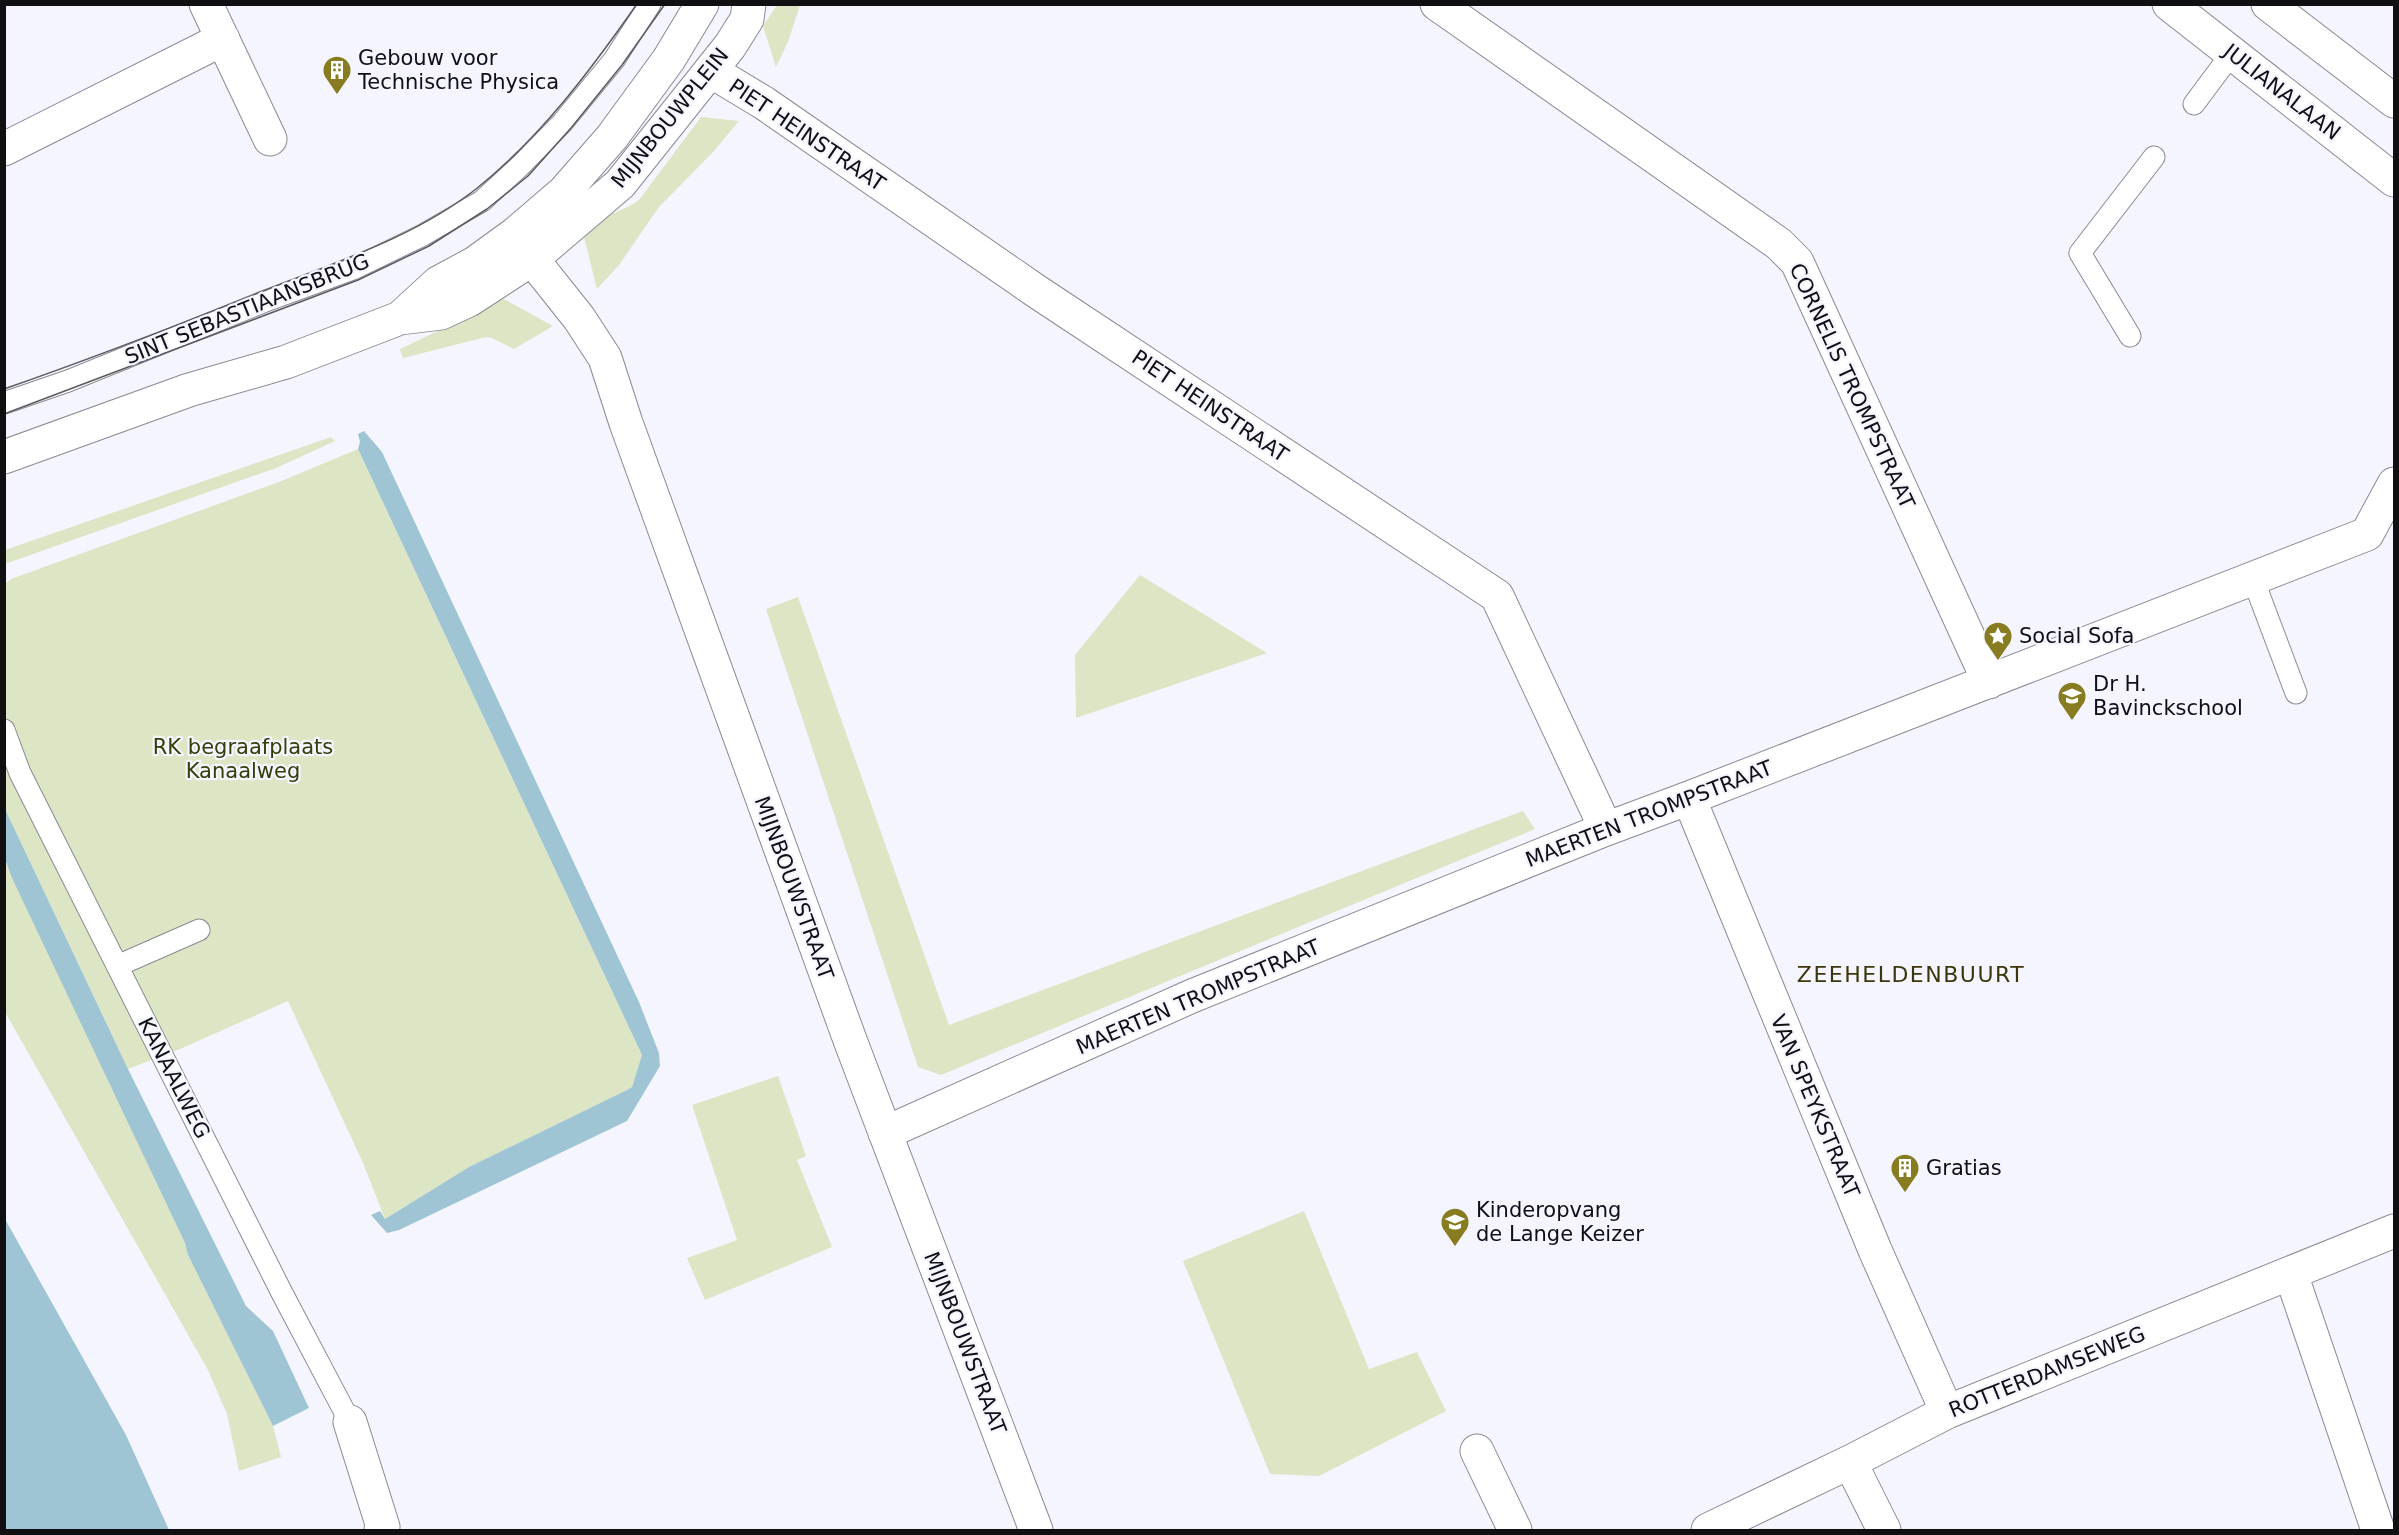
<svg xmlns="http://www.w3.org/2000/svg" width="2399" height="1535" viewBox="0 0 2399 1535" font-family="'DejaVu Sans',sans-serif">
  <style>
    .green { fill: #dce5c4 }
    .water { fill: #9fc5d4 }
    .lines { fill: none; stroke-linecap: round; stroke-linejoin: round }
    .service-casing { stroke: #8a8a93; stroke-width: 23 }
    .minor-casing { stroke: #8a8a93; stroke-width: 35 }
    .secondary-casing { stroke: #8a8a93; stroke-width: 35 }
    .service { stroke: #fff; stroke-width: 21 }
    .minor { stroke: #fff; stroke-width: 33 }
    .secondary { stroke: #fff; stroke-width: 33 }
    .tram { stroke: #5b5b60; stroke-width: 1.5 }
    .labels { text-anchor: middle; stroke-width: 4.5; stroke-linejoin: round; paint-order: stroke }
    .poi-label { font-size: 21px; fill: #101013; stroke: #f5f5ff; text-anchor: start }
    .street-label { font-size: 21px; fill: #101013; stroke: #f5f5ff }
    .park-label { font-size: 21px; fill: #343e08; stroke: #f5f5ff }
    .neighbourhood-label { font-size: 22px; letter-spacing: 1.5px; fill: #3c360b; stroke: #f5f5ff }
  </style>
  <rect width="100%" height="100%" fill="#f5f5ff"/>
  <path class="green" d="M 777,5 L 800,5 L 788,42 L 776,67 L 763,26 Z
    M 701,117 L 739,121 L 713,152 L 659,207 L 619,265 L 597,289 L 584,237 L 582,233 C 597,216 621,213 639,200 Z
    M 501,295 L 504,299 L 553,326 L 514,349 L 492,338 L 486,337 L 403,358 L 400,349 L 442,329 Z
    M 331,437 L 335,441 L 276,468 L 5,564 L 5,550 Z
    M 358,449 L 642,1055 L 632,1087 L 627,1090 L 469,1167 L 385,1219 L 363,1163 L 288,1001 L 180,1049 L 128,1069 L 5,809 L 5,584 L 11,579 L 279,482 Z
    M 1140,575 L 1267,653 L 1076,718 L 1075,655 Z
    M 798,597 L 949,1025 L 1523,811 L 1535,829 L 941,1075 L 918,1067 L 766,609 Z
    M 4,859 L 185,1243 L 188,1255 L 273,1426 L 281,1457 L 239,1471 L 227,1414 L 208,1370 L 5,1012 Z
    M 778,1076 L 806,1156 L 797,1160 L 832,1247 L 705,1300 L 687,1258 L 737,1240 L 692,1105 Z
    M 1304,1211 L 1369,1369 L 1417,1352 L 1446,1411 L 1319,1476 L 1270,1474 L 1183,1261 Z"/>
  <path class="water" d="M 364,431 L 382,452 L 639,1002 L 659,1053 L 660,1066 L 627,1121 L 399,1230 L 387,1233 L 371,1215 L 380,1211 L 385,1219 L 469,1167 L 627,1090 L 632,1087 L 642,1055 L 358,449 L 360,442 L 358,434 Z
    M 5,809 L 128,1069 L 246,1306 L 273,1331 L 309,1408 L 273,1426 L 188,1255 L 185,1243 L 12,878 L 5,859 Z
    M 5,1219 L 126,1435 L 169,1530 L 5,1530 Z"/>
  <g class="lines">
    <g class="service-casing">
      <path id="service" d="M 2194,104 L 2232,53
        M 2130,336 L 2080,253 L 2154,157
        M 4,403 L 68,381 L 263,302 L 353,269 L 423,235 L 482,201 L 520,166 L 563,122 L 614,60 L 650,4
        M 2253,579 L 2296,693
        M 4,730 L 20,773 L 282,1293 L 350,1422
        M 117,966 L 199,930"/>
    </g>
    <g class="minor-casing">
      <path id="minor" d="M 206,4 L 270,139
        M 1437,4 L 1779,244 L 1797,262 L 1989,682
        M 2169,4 L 2394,180
        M 2268,4 L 2394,101
        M 711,71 L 764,103 L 1036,291 L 1497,596 L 1606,829
        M 4,149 L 223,39
        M 532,259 L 579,318 L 605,358 L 626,423 L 850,1040 L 1036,1530
        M 1689,798 L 1875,1250 L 1947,1412
        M 885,1133 L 1192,996 L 1606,829 L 1689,798 L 2367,534 L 2394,484
        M 2291,1274 L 2378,1530
        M 350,1422 L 383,1527 L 381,1530
        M 1477,1451 L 1515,1530
        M 1850,1462 L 1884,1530
        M 1708,1530 L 1850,1462 L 1947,1412 L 2394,1231"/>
    </g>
    <g class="secondary-casing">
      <path id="secondary" d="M 400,318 L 438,283 L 475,263 L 515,234 L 564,192 L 612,137 L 669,59 L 702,4
        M 4,457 L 189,390 L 286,362 L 400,318 L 441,313 L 469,300 L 532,259 L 620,184 L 730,46 L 747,19 L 749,4"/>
    </g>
    <use href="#service" class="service"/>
    <use href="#minor" class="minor"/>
    <use href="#secondary" class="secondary"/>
    <path class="tram" d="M 4,389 C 96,357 186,322 276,286 C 345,259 417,235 476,189 C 540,138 590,71 637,4
      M 4,414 L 358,280 L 429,246 L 487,209 L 528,176 L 571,128 L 622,65 L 665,4"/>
  </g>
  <defs>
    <g id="building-pin" transform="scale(1.5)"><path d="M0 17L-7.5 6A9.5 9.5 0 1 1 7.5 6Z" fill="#887c21" stroke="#f5f5ff"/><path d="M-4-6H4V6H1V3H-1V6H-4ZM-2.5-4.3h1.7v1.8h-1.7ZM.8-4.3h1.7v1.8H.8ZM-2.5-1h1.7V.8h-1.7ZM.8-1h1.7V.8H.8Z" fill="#fff"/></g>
    <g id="sight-pin" transform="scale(1.5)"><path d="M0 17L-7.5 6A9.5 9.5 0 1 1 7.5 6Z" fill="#887c21" stroke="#f5f5ff"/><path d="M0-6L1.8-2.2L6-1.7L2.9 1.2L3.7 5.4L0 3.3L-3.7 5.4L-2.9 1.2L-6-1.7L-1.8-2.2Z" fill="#fff"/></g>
    <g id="school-pin" transform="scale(1.5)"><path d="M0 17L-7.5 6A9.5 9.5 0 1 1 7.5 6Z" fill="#887c21" stroke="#f5f5ff"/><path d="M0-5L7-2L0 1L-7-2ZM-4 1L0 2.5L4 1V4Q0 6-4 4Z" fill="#fff"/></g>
  </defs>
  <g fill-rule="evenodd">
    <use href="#building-pin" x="337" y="70"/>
    <use href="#sight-pin" x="1998" y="636"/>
    <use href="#school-pin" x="2072" y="696"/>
    <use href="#building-pin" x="1905" y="1168"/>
    <use href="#school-pin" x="1455" y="1222"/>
  </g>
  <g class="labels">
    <g class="poi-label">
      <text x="358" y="65">Gebouw voor<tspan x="358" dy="24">Technische Physica</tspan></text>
      <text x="2019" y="643">Social Sofa</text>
      <text x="2093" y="691">Dr H.<tspan x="2093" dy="24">Bavinckschool</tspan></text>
      <text x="1926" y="1175">Gratias</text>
      <text x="1476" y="1217">Kinderopvang<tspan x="1476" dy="24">de Lange Keizer</tspan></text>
    </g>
    <g class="street-label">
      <text transform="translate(2282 92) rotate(38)" y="7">JULIANALAAN</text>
      <text transform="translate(670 118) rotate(-51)" y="7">MIJNBOUWPLEIN</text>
      <text transform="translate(807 135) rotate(34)" y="7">PIET HEINSTRAAT</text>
      <text transform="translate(247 309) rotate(-22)" y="7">SINT SEBASTIAANSBRUG</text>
      <text transform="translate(1852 386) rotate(65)" y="7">CORNELIS TROMPSTRAAT</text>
      <text transform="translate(1210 406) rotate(34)" y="7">PIET HEINSTRAAT</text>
      <text transform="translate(1649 814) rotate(-21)" y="7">MAERTEN TROMPSTRAAT</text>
      <text transform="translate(794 888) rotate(70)" y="7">MIJNBOUWSTRAAT</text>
      <text transform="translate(1198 997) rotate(-23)" y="7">MAERTEN TROMPSTRAAT</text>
      <text transform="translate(174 1078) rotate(63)" y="7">KANAALWEG</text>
      <text transform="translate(1815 1106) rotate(67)" y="7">VAN SPEYKSTRAAT</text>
      <text transform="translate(965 1343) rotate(69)" y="7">MIJNBOUWSTRAAT</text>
      <text transform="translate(2047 1372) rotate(-22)" y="7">ROTTERDAMSEWEG</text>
    </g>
    <g class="park-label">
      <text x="243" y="754">RK begraafplaats<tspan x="243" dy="24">Kanaalweg</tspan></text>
    </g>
    <g class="neighbourhood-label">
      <text x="1911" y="982">ZEEHELDENBUURT</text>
    </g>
  </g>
  <rect width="2399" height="1535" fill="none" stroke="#101013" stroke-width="12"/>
</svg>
